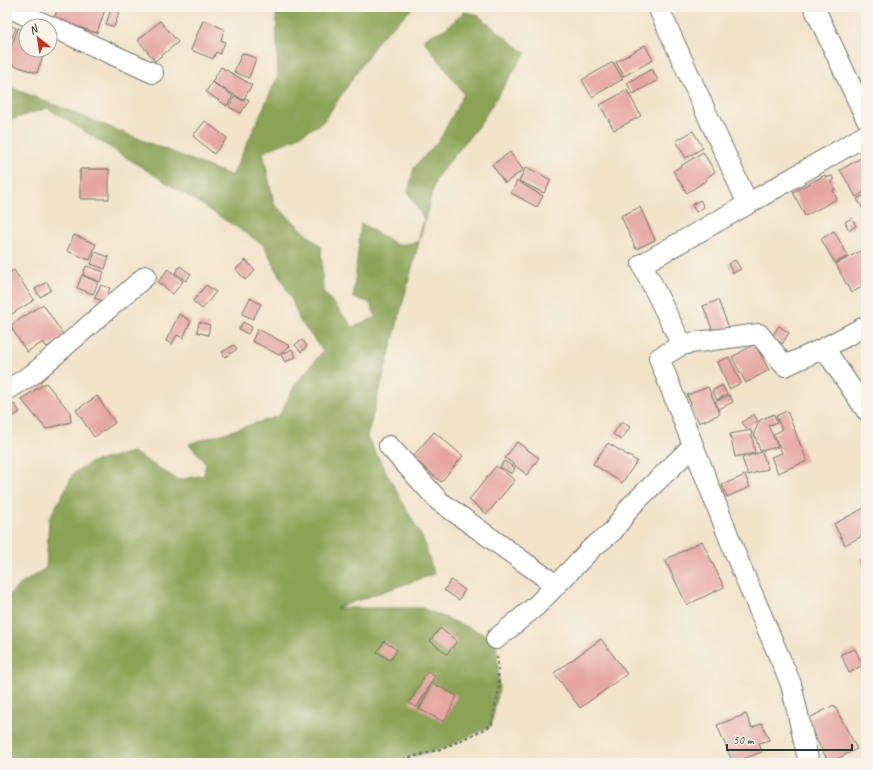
<svg xmlns="http://www.w3.org/2000/svg" width="873" height="770" viewBox="0 0 873 770" font-family="Caveat,sans-serif">
  <style>
    .forest { fill: #8aa355; stroke: #547044 }
    .building { fill: #e6a5a0 }
    .lines { fill: none; stroke-linecap: round; stroke-linejoin: round }
    .minor-casing { stroke: #697768; stroke-width: 22 }
    .path { stroke: #697768; stroke-width: 2.5; stroke-dasharray: 3 3; stroke-linecap: butt }
    .minor { stroke: #fff; stroke-width: 20 }
  </style>
  <rect width="100%" height="100%" fill="#f7f3e8"/>
  <filter id="ink" filterUnits="userSpaceOnUse"><feTurbulence type="fractalNoise" baseFrequency=".025" numOctaves="2"/><feDisplacementMap in="SourceGraphic" scale="8" xChannelSelector="R" yChannelSelector="G"/><feConvolveMatrix kernelMatrix="1 2 1 2 8 2 1 2 1" color-interpolation-filters="sRGB"/></filter>
  <filter id="wash" filterUnits="userSpaceOnUse"><feTurbulence type="fractalNoise" baseFrequency=".012" numOctaves="4" result="noise"/><feDisplacementMap in="SourceGraphic" scale="16" xChannelSelector="R" yChannelSelector="G"/><feGaussianBlur stdDeviation="0.9" result="paint"/><feColorMatrix in="noise" values="0 0 0 0 0 0 0 0 0 0 0 0 0 0 0 0 0 1.4 0 .05"/><feComposite in="paint" operator="in"/></filter>
  <g filter="url(#wash)">
    <rect width="100%" height="100%" fill="#f2e3c9"/>
    <path class="forest" d="M 276,7 L 414,7 L 380,38 L 323,122 L 294,139 L 263,152 L 274,204 L 321,247 L 323,291 L 353,327 L 376,317 L 369,302 L 353,298 L 361,223 L 397,245 L 418,242 L 424,219 L 408,192 L 414,168 L 440,139 L 464,94 L 423,39 L 445,29 L 464,12 L 476,14 L 525,53 L 480,124 L 436,178 L 367,437 L 424,541 L 434,574 L 336,608 L 422,608 L 496,639 L 499,688 L 491,726 L 444,748 L 401,760 L 399,763 L 7,763 L 7,598 L 18,586 L 46,568 L 49,519 L 74,473 L 92,462 L 133,452 L 178,480 L 204,475 L 206,463 L 189,444 L 279,416 L 295,385 L 323,351 L 300,321 L 292,300 L 264,245 L 199,203 L 47,108 L 7,121 L 7,86 L 232,176 L 278,76 Z"/>
    <g id="blocks">
      <path class="building" d="M 58,7 L 106,7 L 97,33 L 54,19 Z
        M 111,9 L 119,12 L 114,27 L 106,24 Z
        M 203,20 L 224,29 L 221,40 L 225,42 L 220,54 L 216,52 L 213,59 L 191,50 Z
        M 160,21 L 178,42 L 155,61 L 138,40 Z
        M 7,24 L 16,28 L 7,49 Z
        M 18,28 L 26,31 L 26,50 L 45,50 L 37,73 L 7,63 L 7,58 Z
        M 645,45 L 653,60 L 624,76 L 616,62 Z
        M 242,53 L 256,58 L 249,78 L 234,72 Z
        M 613,62 L 623,79 L 592,97 L 582,80 Z
        M 221,67 L 252,85 L 243,100 L 212,82 Z
        M 652,69 L 658,80 L 633,94 L 627,83 Z
        M 212,82 L 233,96 L 227,106 L 206,92 Z
        M 627,90 L 641,116 L 614,130 L 600,105 Z
        M 235,96 L 243,101 L 245,98 L 249,100 L 241,113 L 229,107 Z
        M 205,121 L 227,138 L 214,154 L 193,136 Z
        M 693,131 L 703,148 L 686,158 L 676,141 Z
        M 510,152 L 523,170 L 505,183 L 492,165 Z
        M 703,152 L 715,172 L 706,178 L 707,180 L 687,193 L 673,171 Z
        M 866,155 L 866,191 L 856,197 L 840,170 Z
        M 526,167 L 551,180 L 544,193 L 519,181 Z
        M 80,169 L 109,169 L 109,199 L 80,199 Z
        M 825,175 L 826,178 L 832,176 L 834,180 L 831,182 L 835,189 L 833,190 L 837,199 L 805,216 L 793,192 Z
        M 517,181 L 543,196 L 537,207 L 511,193 Z
        M 866,194 L 866,214 L 857,199 Z
        M 700,200 L 704,207 L 696,212 L 692,205 Z
        M 640,207 L 655,240 L 636,249 L 621,216 Z
        M 852,218 L 856,226 L 849,230 L 845,222 Z
        M 834,231 L 848,256 L 835,263 L 821,239 Z
        M 74,235 L 96,244 L 90,260 L 67,251 Z
        M 866,248 L 866,285 L 851,293 L 836,264 Z
        M 95,252 L 109,257 L 105,269 L 91,264 Z
        M 246,260 L 255,271 L 245,280 L 236,269 Z
        M 735,260 L 741,269 L 733,273 L 728,264 Z
        M 86,266 L 104,272 L 100,282 L 83,275 Z
        M 180,266 L 191,274 L 186,281 L 175,273 Z
        M 168,269 L 183,281 L 173,294 L 158,282 Z
        M 14,270 L 34,300 L 7,317 L 7,274 Z
        M 82,275 L 98,282 L 93,294 L 77,288 Z
        M 47,282 L 51,290 L 40,297 L 35,289 Z
        M 101,285 L 110,288 L 105,302 L 94,298 Z
        M 206,285 L 216,292 L 202,309 L 193,301 Z
        M 250,298 L 261,304 L 253,319 L 242,314 Z
        M 718,300 L 729,328 L 714,334 L 703,306 Z
        M 43,304 L 64,336 L 47,347 L 43,342 L 27,352 L 10,326 Z
        M 179,314 L 191,321 L 183,338 L 177,335 L 172,344 L 166,341 Z
        M 199,322 L 210,325 L 208,335 L 197,332 Z
        M 243,322 L 252,327 L 248,334 L 239,329 Z
        M 779,326 L 789,333 L 782,344 L 772,336 Z
        M 258,329 L 290,346 L 279,355 L 252,341 Z
        M 302,340 L 307,346 L 301,352 L 295,345 Z
        M 755,344 L 769,370 L 746,383 L 732,357 Z
        M 234,345 L 237,349 L 225,357 L 222,352 Z
        M 292,349 L 296,357 L 285,362 L 281,355 Z
        M 729,357 L 741,383 L 729,389 L 718,362 Z
        M 46,383 L 70,412 L 71,422 L 46,429 L 21,399 Z
        M 722,385 L 727,394 L 717,400 L 712,391 Z
        M 708,387 L 720,414 L 699,423 L 687,395 Z
        M 729,395 L 733,402 L 719,409 L 715,402 Z
        M 97,396 L 115,423 L 94,437 L 76,410 Z
        M 14,404 L 20,412 L 7,421 L 7,408 Z
        M 787,411 L 807,461 L 778,473 L 771,457 L 782,453 L 774,434 L 782,430 L 776,416 Z
        M 754,414 L 758,421 L 746,428 L 742,422 Z
        M 774,414 L 777,423 L 768,425 L 778,447 L 760,451 L 754,433 L 760,420 Z
        M 622,421 L 630,427 L 621,440 L 613,434 Z
        M 751,430 L 755,453 L 735,457 L 730,434 Z
        M 434,432 L 463,456 L 441,482 L 412,457 Z
        M 517,442 L 539,458 L 527,475 L 505,458 Z
        M 608,443 L 637,461 L 622,483 L 593,464 Z
        M 762,452 L 768,469 L 748,475 L 742,458 Z
        M 504,461 L 515,468 L 512,474 L 500,467 Z
        M 496,466 L 515,480 L 487,514 L 469,500 Z
        M 745,475 L 750,487 L 727,497 L 722,485 Z
        M 866,507 L 866,534 L 845,545 L 834,524 Z
        M 702,541 L 724,587 L 687,605 L 665,560 Z
        M 866,556 L 866,569 L 860,560 Z
        M 451,580 L 465,590 L 459,600 L 444,590 Z
        M 440,628 L 457,641 L 447,654 L 430,641 Z
        M 601,639 L 627,674 L 580,708 L 554,673 Z
        M 384,641 L 397,650 L 390,660 L 377,652 Z
        M 855,649 L 863,665 L 849,673 L 841,654 Z
        M 427,672 L 435,676 L 417,707 L 409,703 Z
        M 432,683 L 457,696 L 444,722 L 419,709 Z
        M 834,705 L 857,749 L 829,763 L 806,720 Z
        M 746,714 L 752,728 L 762,723 L 769,740 L 759,743 L 762,752 L 733,763 L 717,725 Z"/>
    </g>
  </g>
  <g filter="url(#ink)">
    <use href="#blocks" fill-opacity="0" stroke="#697768" stroke-width="1"/>
    <g class="lines">
      <g class="minor-casing">
        <path id="minor" d="M 8,7 L 49,26
          M 658,7 L 748,204 L 642,264 L 682,345 L 659,358 L 739,563 L 791,684 L 809,763
          M 814,7 L 866,118
          M 50,26 L 153,73
          M 748,204 L 866,135
          M 866,326 L 824,348 L 866,410
          M 682,345 L 690,343 L 759,334 L 785,366 L 824,348
          M 7,390 L 33,374 L 146,276
          M 389,446 L 439,501 L 556,585
          M 496,639 L 536,606 L 592,548 L 613,531 L 631,506 L 693,446"/>
      </g>
      <path class="path" d="M 399,763 L 401,760 L 444,748 L 491,726 L 499,688 L 497,657"/>
      <use href="#minor" class="minor"/>
    </g>
  </g>
  <rect width="873" height="770" fill="none" stroke="#f7f3e8" stroke-width="24"/>
  <g transform="translate(38 38) rotate(330)"><circle r="19" fill="#f7f3e8" stroke="#a1aaa0"/>
  <path d="M0-3L7 15L0 10L-7 15Z" fill="#c8321e"/>
  <text y="-6" font-size="11" font-weight="bold" text-anchor="middle" fill="#1f3d34">N</text>
  </g>
  <path d="M727 744v6h125v-6" fill="none" stroke="#1f3d34" stroke-width="2"/>
  <text x="733" y="744" font-size="12" fill="#1f3d34" stroke="#f7f3e8" stroke-width="3" paint-order="stroke">50 m</text>
</svg>
